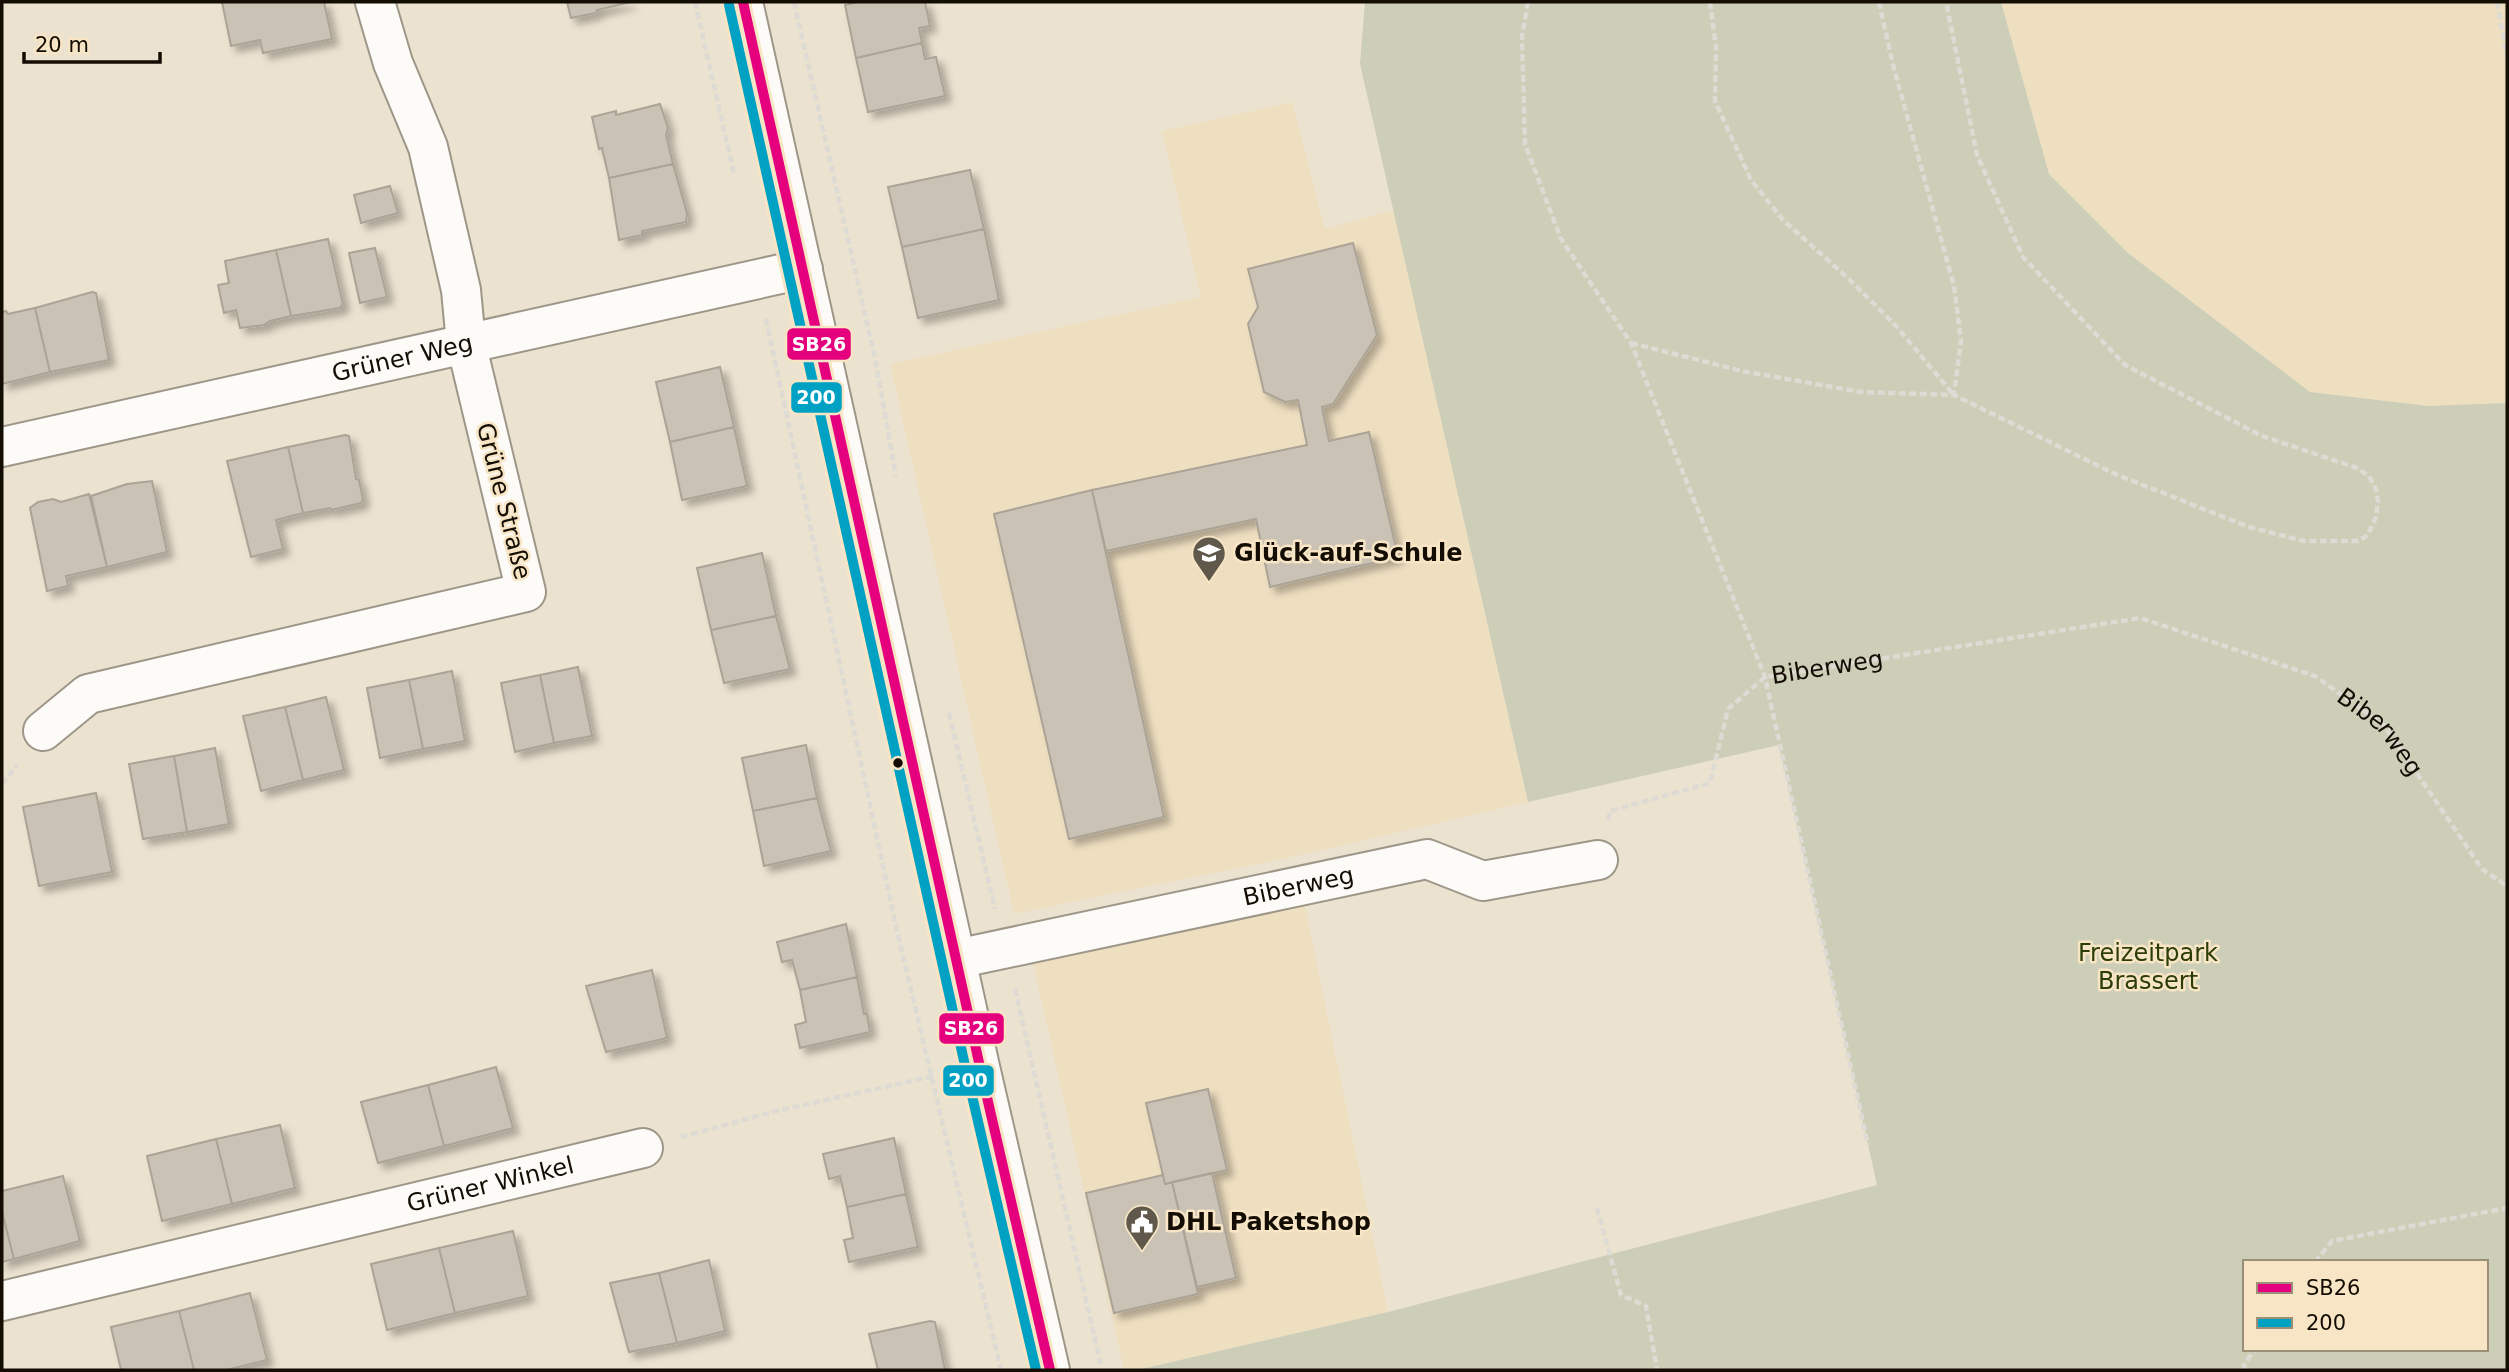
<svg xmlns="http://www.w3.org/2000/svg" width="2509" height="1372" viewBox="0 0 2509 1372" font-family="'DejaVu Sans',sans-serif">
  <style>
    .built { fill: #efdfc1 }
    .green { fill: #cdceb8; fill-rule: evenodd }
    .building { fill: #cac2b4; stroke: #aba396; stroke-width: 2; filter: url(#shadow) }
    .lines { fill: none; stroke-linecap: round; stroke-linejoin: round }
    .minor-casing { stroke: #9e9789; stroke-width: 42 }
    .major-casing { stroke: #9e9789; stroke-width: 42 }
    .path { stroke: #dedad4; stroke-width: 4.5; stroke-dasharray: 7 3.5; stroke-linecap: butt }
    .minor { stroke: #fcfbf8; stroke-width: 38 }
    .major { stroke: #fcfbf8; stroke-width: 38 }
    .bus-1-casing { stroke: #f7e5c5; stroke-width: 16 }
    .bus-2-casing { stroke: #f7e5c5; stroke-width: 16 }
    .bus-1 { stroke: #e5007d; stroke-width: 10 }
    .bus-2 { stroke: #01a1c4; stroke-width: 10 }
    .bus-dot { fill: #130d03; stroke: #f7e5c5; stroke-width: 2.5 }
    .labels { text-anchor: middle; stroke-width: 5; stroke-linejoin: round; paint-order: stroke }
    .street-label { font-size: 24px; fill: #130d03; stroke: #f7e5c5 }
    .poi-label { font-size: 24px; font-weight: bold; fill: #130d03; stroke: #f7e5c5; text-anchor: start }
    .park-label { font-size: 24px; fill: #2c3d08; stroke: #f7e5c5 }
    .line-badge { stroke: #f7e5c5; stroke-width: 2.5 }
    .badge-label { font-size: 19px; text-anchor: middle; font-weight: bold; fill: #fff }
  </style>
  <defs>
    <filter id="shadow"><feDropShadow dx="6" dy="6" stdDeviation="3.5" flood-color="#0004"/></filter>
  </defs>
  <rect width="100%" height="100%" fill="#ece2d0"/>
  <path class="built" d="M 2001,2 L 2507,2 L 2507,403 L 2428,406 L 2310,392 L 2128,253 L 2049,174 Z
    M 1292,102 L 1325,229 L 1394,210 L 1528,802 L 1296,856 L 1014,914 L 890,364 L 1201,297 L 1162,131 Z
    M 1305,905 L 1388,1312 L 1137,1370 L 1124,1370 L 1033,962 Z"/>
  <path class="green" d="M 1365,2 L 2001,2 L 2049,174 L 2128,253 L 2310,392 L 2428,406 L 2507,403 L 2507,1370 L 1137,1370 L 1388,1312 L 1877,1185 L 1779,745 L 1528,802 L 1360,64 ZM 2245,1262 L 2486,1262 L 2486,1349 L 2245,1349 Z"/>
  <path class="building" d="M 222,2 L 324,2 L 332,39 L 263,53 L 260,40 L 231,46 Z
    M 567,2 L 631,2 L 597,10 L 596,13 L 571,18 Z
    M 858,2 L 925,2 L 930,26 L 919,28 L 922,43 L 856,58 L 845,5 Z
    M 922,43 L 925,59 L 936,57 L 945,96 L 868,112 L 856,58 Z
    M 660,104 L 668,128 L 666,135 L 673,164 L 609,178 L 602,148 L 599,149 L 592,117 L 616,111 L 616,115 Z
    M 673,164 L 687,213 L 686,222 L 642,231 L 642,235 L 619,240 L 609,178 Z
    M 970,170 L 984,229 L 902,247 L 888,187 Z
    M 390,186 L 398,213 L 361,223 L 354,195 Z
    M 984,229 L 999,300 L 918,318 L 902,247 Z
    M 328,239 L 343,304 L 340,308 L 291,316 L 276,250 Z
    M 1353,243 L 1377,335 L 1333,404 L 1322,407 L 1329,441 L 1369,432 L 1398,557 L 1270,587 L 1256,519 L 1106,551 L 1092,490 L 1307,445 L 1298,400 L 1285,402 L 1264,392 L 1248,324 L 1258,307 L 1248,269 Z
    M 375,248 L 387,297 L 360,303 L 349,253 Z
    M 276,250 L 291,316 L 270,321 L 264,325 L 240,328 L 236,310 L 224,313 L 218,285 L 229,283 L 225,261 Z
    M 92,292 L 96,293 L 109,360 L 50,372 L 35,308 Z
    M 35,308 L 50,372 L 2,384 L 2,312 L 6,311 L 8,314 Z
    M 720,367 L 734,427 L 670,442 L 656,382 Z
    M 734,427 L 747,486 L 682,500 L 670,442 Z
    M 345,435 L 349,436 L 356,479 L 359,480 L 363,500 L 361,503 L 331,510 L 330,508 L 303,513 L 288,447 Z
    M 288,447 L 303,513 L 276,520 L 283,549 L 251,557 L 227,461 Z
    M 152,481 L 167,552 L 107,567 L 91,496 L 127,484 Z
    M 1092,490 L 1164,817 L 1069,839 L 994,514 Z
    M 89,494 L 107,567 L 66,576 L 68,586 L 47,591 L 30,508 L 38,502 L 53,499 L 61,502 Z
    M 762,553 L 776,616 L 711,630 L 697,568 Z
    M 776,616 L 790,669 L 724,683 L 711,630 Z
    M 578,667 L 592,736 L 554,743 L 540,675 Z
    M 452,671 L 465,741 L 423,749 L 409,680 Z
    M 540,675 L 554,743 L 515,752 L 501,683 Z
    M 409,680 L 423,749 L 380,758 L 367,688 Z
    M 326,697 L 344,770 L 303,780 L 285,707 Z
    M 285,707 L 303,780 L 261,791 L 243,716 Z
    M 806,745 L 817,798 L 753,811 L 742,758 Z
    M 215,748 L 229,824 L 187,832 L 174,756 Z
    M 174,756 L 187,832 L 143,839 L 129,764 Z
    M 96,793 L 112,872 L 39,886 L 23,807 Z
    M 817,798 L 831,851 L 764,866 L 753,811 Z
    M 846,924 L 857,977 L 800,990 L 792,960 L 782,962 L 777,942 Z
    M 652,970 L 667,1038 L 606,1052 L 586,986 Z
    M 857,977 L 864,1014 L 867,1014 L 870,1032 L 800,1048 L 795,1025 L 806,1022 L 800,990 Z
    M 496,1067 L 513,1128 L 444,1146 L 428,1085 Z
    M 428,1085 L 444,1146 L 378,1163 L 361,1102 Z
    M 1208,1089 L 1227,1170 L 1165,1184 L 1146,1103 Z
    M 280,1125 L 295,1188 L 232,1204 L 216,1139 Z
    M 894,1138 L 906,1194 L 847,1207 L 840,1176 L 829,1179 L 823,1154 Z
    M 216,1139 L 232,1204 L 162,1221 L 147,1156 Z
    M 1212,1173 L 1236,1278 L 1197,1287 L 1172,1182 Z
    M 1163,1175 L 1165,1184 L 1172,1182 L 1198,1294 L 1114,1313 L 1086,1193 Z
    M 63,1176 L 80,1241 L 14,1259 L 2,1212 L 2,1191 Z
    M 906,1194 L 918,1247 L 849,1262 L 844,1240 L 853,1238 L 847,1207 Z
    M 2,1212 L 14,1259 L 2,1262 Z
    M 513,1231 L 528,1296 L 455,1313 L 439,1248 Z
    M 439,1248 L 455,1313 L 387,1330 L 371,1264 Z
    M 709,1260 L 725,1331 L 677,1343 L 659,1273 Z
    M 659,1273 L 677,1343 L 629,1352 L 610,1283 Z
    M 250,1293 L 267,1360 L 226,1370 L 194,1370 L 179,1311 Z
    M 179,1311 L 194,1370 L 121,1370 L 111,1327 Z
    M 930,1321 L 935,1322 L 945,1370 L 878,1370 L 869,1334 Z"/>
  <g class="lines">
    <g class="minor-casing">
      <g id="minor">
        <path id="s2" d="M 2,447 L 803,269"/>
        <path d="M 43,731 L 88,694 L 526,592 L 466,343 L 461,290 L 428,147 L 393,63 L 375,2"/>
        <path id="s3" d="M 956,959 L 1427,859 L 1483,881 L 1598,860"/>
        <path id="s4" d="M 2,1301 L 643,1148"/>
      </g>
    </g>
    <g class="major-casing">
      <path id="major" d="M 743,2 L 980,1067 L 1050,1370"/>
    </g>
    <g class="path">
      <path d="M 695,2 L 734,174"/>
      <path d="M 794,2 L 875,358 L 896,476"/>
      <path d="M 1528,2 L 1522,37 L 1525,144 L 1561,239 L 1631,343 L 1765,677 L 1868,1145"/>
      <path d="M 1710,2 L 1716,47 L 1715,101 L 1751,180 L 1783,220 L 1850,280 L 1896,326 L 1953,394"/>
      <path d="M 1879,2 L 1893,65 L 1954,286 L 1961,340 L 1954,394"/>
      <path d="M 2497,2 L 2507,57"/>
      <path d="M 766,319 L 897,931 L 1001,1370"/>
      <path d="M 1631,343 L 1742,371 L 1861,392 L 1954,395 L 2115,474 L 2249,527 L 2304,541 L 2358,541 L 2368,535 L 2376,517 L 2378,501 L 2376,489 L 2369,476 L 2357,468 L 2262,436 L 2125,365 L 2023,257 L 1977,155 L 1946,2"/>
      <path d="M 949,713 L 995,909"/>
      <path d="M 2,784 L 17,765"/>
      <path id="s1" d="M 1608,820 L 1610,811 L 1710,783 L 1728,709 L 1765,677 L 2140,618 L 2315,676 L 2384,725 L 2482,869 L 2507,886"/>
      <path d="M 1015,989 L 1102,1370"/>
      <path d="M 681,1137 L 776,1111 L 934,1076"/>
      <path d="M 1597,1208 L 1621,1295 L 1646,1306 L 1657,1370"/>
      <path d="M 2315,1262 L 2332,1241 L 2507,1208"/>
      <path d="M 2245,1370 L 2244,1365 L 2255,1349"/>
    </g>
    <use href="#minor" class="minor"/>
    <use href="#major" class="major"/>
    <g class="bus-1-casing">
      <path id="bus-1" d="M 743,2 L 980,1067 L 1050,1370"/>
    </g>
    <g class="bus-2-casing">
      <path id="bus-2" d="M 729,5 L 966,1070 L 1036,1370"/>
    </g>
    <use href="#bus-1" class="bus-1"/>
    <use href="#bus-2" class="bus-2"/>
  </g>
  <defs>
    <g id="school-pin" transform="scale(1.75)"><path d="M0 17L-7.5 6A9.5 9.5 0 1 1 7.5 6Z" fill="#5f584b" stroke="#f7e5c5"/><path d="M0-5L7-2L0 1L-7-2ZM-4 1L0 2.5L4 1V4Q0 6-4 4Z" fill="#fff"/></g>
    <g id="civic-pin" transform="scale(1.75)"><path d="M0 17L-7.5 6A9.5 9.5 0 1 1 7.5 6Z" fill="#5f584b" stroke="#f7e5c5"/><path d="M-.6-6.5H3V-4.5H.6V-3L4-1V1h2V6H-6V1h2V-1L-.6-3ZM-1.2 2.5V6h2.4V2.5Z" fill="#fff"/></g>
  </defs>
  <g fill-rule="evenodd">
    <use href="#school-pin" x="1209" y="553"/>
    <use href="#civic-pin" x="1142" y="1222"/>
  </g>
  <circle class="bus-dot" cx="898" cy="763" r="6"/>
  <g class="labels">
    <g class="street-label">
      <text dy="8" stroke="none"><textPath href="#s2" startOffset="410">Grüner Weg</textPath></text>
      <text transform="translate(504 501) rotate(76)" y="8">Grüne Straße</text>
      <text dy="8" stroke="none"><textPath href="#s1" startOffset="301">Biberweg</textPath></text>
      <text dy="8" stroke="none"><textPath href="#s1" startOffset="889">Biberweg</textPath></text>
      <text dy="8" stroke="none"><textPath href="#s3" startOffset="350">Biberweg</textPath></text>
      <text dy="8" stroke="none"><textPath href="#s4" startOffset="502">Grüner Winkel</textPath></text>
    </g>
    <g class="poi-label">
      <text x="1234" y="561">Glück-auf-Schule</text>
      <text x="1166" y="1230">DHL Paketshop</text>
    </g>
    <g class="park-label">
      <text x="2148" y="961">Freizeitpark<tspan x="2148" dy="28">Brassert</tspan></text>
    </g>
  </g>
  <g class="line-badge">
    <rect x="786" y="327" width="66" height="34" rx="7" fill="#e5007d"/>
    <rect x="790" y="381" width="53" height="33" rx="7" fill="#01a1c4"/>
    <rect x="938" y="1012" width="67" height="33" rx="7" fill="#e5007d"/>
    <rect x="942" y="1064" width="53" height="33" rx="7" fill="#01a1c4"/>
  </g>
  <g class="badge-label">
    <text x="819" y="351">SB26</text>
    <text x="816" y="404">200</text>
    <text x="971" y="1035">SB26</text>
    <text x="968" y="1087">200</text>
  </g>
  <rect width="2509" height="1372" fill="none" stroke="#130d03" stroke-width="7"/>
  <rect x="2243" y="1260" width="245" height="91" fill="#f7e5c5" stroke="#9c8f77" stroke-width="2"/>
  <rect x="2257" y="1283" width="35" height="10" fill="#e5007d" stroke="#9c8f77" stroke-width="2"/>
  <text x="2306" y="1295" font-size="21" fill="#130d03">SB26</text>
  <rect x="2257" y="1318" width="35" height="10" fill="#01a1c4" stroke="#9c8f77" stroke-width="2"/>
  <text x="2306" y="1330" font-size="21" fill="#130d03">200</text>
  <path d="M24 52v10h136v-10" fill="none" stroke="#130d03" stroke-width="3.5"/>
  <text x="35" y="52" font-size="21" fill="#130d03" stroke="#f7e5c5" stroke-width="5" paint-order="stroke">20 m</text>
</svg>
